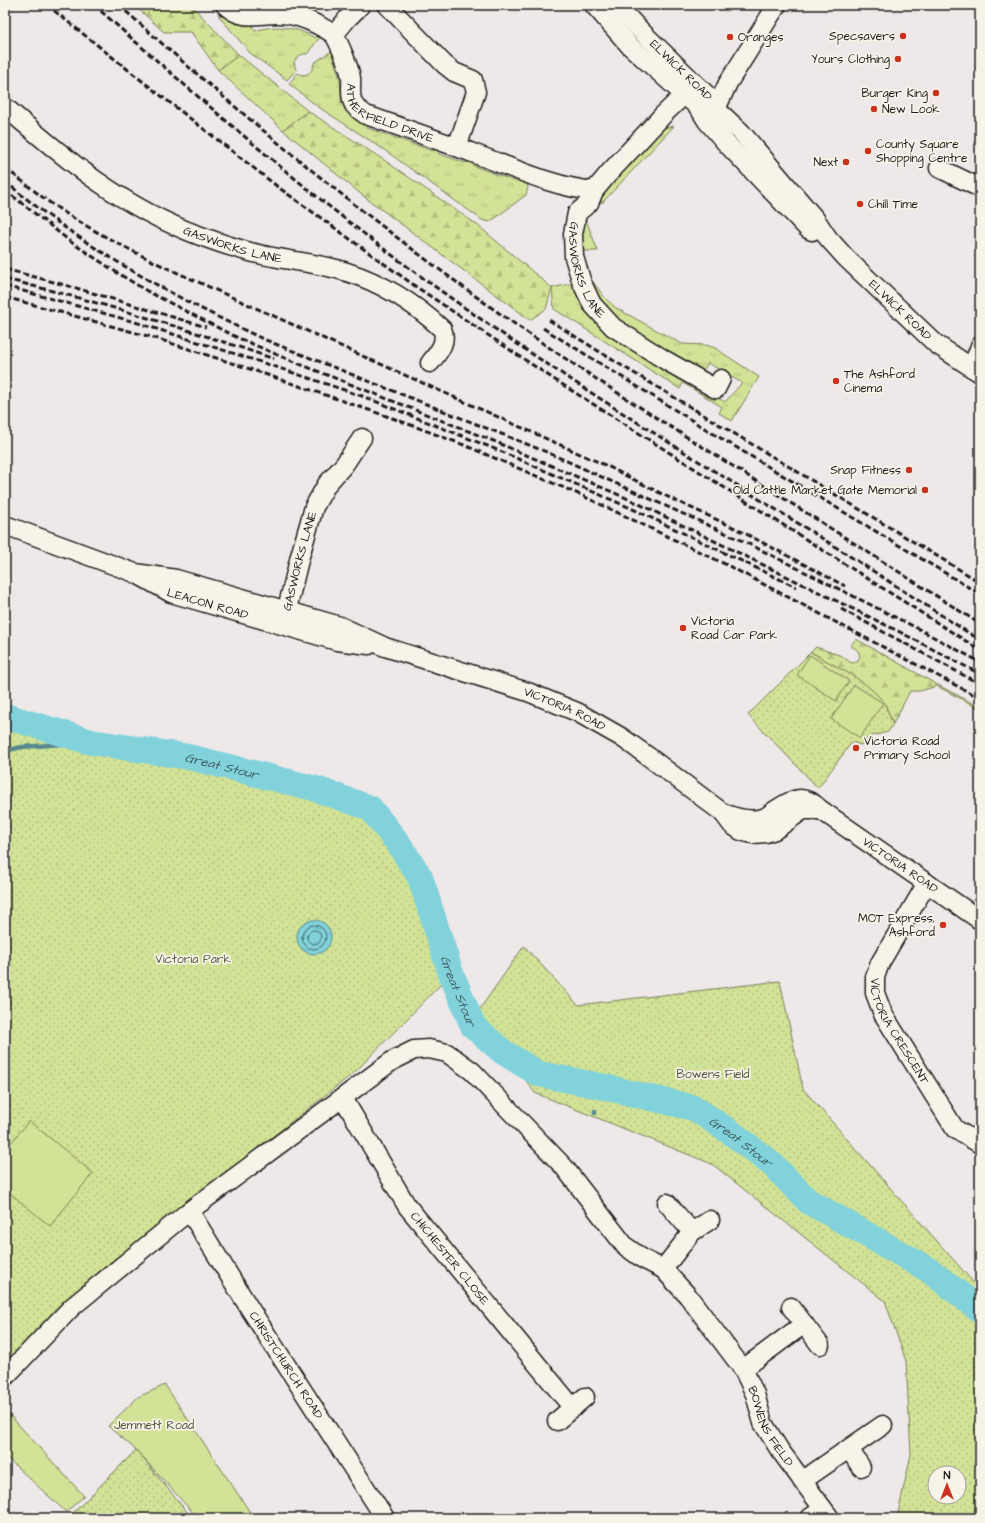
<svg xmlns="http://www.w3.org/2000/svg" width="985" height="1523" viewBox="0 0 985 1523" font-family="'Architects Daughter',sans-serif">
  <style>
    .grass { fill: url(#grass-tufts); stroke: #777f59 }
    .forest { fill: url(#forest-firs); stroke: #777f59 }
    .park { fill: url(#park-dots); stroke: #777f59; fill-rule: evenodd }
    .garden { fill: #d2e296; stroke: #777f59 }
    .water { fill: url(#water-ripples); stroke: #59898f }
    .lines { fill: none; stroke-linecap: round; stroke-linejoin: round }
    .shore { stroke: #446568; stroke-width: 1 }
    .stream { stroke: #59898f; stroke-width: 4.5 }
    .river { stroke: #81d2db; stroke-width: 26 }
    .minor-casing { stroke: #1c1c1c; stroke-width: 21 }
    .minor { stroke: #f7f3e8; stroke-width: 18 }
    .rail { stroke: #1c1c1c; stroke-width: 3; stroke-dasharray: 6 3; stroke-linecap: butt }
    .poi-dot { fill: #c8321e; stroke: #f7f3e8; stroke-width: 1.5 }
    .labels { text-anchor: middle; stroke-width: 3.5; stroke-linejoin: round; paint-order: stroke }
    .poi-label { font-size: 12px; fill: #1c1c1c; stroke: #f7f3e8; text-anchor: end }
    .street-label { font-size: 12px; fill: #1c1c1c; stroke: #f7f3e8 }
    .park-label { font-size: 12px; fill: #535741; stroke: #f7f3e8 }
    .water-label { font-size: 13px; font-style: italic; fill: #3f5c5f; stroke: #f7f3e8 }
  </style>
  <defs>
    <pattern id="grass-tufts" width="24" height="20" patternUnits="userSpaceOnUse"><rect width="24" height="20" fill="#d2e296"/><path d="M3 7l-1-3M5 7V3M7 7l1-3M15 17l-1-3M17 17v-4M19 17l1-3" fill="none" stroke="#b4c181"/></pattern>
    <pattern id="forest-firs" width="22" height="20" patternUnits="userSpaceOnUse"><rect width="22" height="20" fill="#d2e296"/><path d="M5 1l3.5 6h-7zM16 11l3.5 6h-7z" fill="#b4c181"/></pattern>
    <pattern id="park-dots" width="8" height="8" patternUnits="userSpaceOnUse"><rect width="8" height="8" fill="#d2e296"/><path d="M2 2h.1M6 6h.1" fill="none" stroke="#b4c181" stroke-width="1.8" stroke-linecap="round"/></pattern>
    <pattern id="water-ripples" width="26" height="14" patternUnits="userSpaceOnUse"><rect width="26" height="14" fill="#81d2db"/><path d="M2 4q2-2 4 0t4 0M15 11q2-2 4 0t4 0" fill="none" stroke="#6fb4bb"/></pattern>
  </defs>
  <rect width="100%" height="100%" fill="#eee8e9"/>
  <filter id="ink" filterUnits="userSpaceOnUse"><feTurbulence type="fractalNoise" baseFrequency=".025" numOctaves="2"/><feDisplacementMap in="SourceGraphic" scale="8" xChannelSelector="R" yChannelSelector="G"/><feConvolveMatrix kernelMatrix="1 2 1 2 8 2 1 2 1" color-interpolation-filters="sRGB"/></filter>
  <g filter="url(#ink)">
    <path class="grass" d="M 226,13 C 232,21 241,27 252,25 L 255,31 C 275,24 297,27 315,38 L 318,36 L 320,37 L 307,54 C 301,53 297,57 294,62 L 296,70 L 287,80 L 250,53 L 218,15 Z
      M 333,50 L 335,54 L 332,56 C 339,73 342,84 341,103 L 347,105 C 349,117 357,118 367,123 L 367,128 L 433,151 L 435,149 L 438,149 L 439,154 L 466,163 L 468,161 L 474,163 L 474,166 L 517,182 L 521,179 L 527,183 L 528,187 L 526,195 L 494,219 L 489,222 L 482,220 L 383,149 L 317,106 L 289,84 L 297,73 C 306,78 313,72 314,63 Z
      M 239,55 L 308,111 L 283,130 L 218,70 Z
      M 674,126 L 602,203 L 599,195 L 658,129 Z
      M 581,215 L 586,220 L 598,251 L 582,251 L 590,278 L 606,299 L 616,308 L 682,344 L 706,345 L 715,348 L 759,377 L 732,421 L 719,413 L 722,407 L 683,383 L 680,389 L 554,309 L 552,288 L 574,283 L 587,311 L 604,328 L 645,354 L 725,402 L 742,383 L 708,363 C 704,371 701,372 693,371 C 664,354 609,326 591,298 C 586,289 583,279 580,269 C 575,249 575,235 581,215 Z"/>
    <path class="forest" d="M 134,5 L 191,5 L 239,55 L 218,70 L 191,32 L 164,32 Z
      M 308,111 L 384,160 L 476,224 L 552,288 L 546,309 L 530,320 L 362,195 L 283,130 Z
      M 856,639 L 936,684 L 980,707 L 980,709 L 937,686 L 920,691 L 910,691 L 893,724 C 890,718 888,710 884,704 C 870,683 833,665 811,652 L 816,647 L 842,656 L 851,663 L 857,662 L 860,656 C 858,650 856,648 850,646 Z"/>
    <path class="park" d="M 811,652 C 834,666 863,678 881,699 C 887,706 889,716 893,724 L 888,732 L 872,736 L 861,745 L 852,742 L 818,788 L 748,715 Z
      M 5,726 L 58,740 L 64,745 L 134,752 L 159,758 L 248,779 L 344,805 L 363,812 L 374,822 L 393,847 L 414,881 L 446,979 L 355,1072 L 192,1200 L 5,1363 Z
      M 524,946 L 578,1005 L 780,981 L 803,1089 L 980,1290 L 980,1518 L 897,1518 L 911,1454 L 906,1361 L 885,1301 L 712,1164 L 535,1093 L 477,1013 ZM 935,1473 L 959,1473 L 959,1497 L 935,1497 Z
      M 136,1450 L 192,1518 L 68,1518 Z"/>
    <path class="garden" d="M 810,655 L 849,681 L 836,701 L 797,675 Z
      M 854,685 L 883,703 L 860,738 L 831,719 Z
      M 29,1121 L 93,1173 L 50,1226 L 5,1189 L 5,1150 Z
      M 165,1385 L 254,1518 L 198,1518 L 136,1450 L 108,1426 L 138,1397 Z
      M 5,1410 L 84,1496 L 66,1512 L 5,1456 Z"/>
    <path class="water" d="M297 937a17 17 0 1 1 34 0a17 17 0 1 1-34 0Z"/>
    <g class="lines">
      <path class="shore" d="M302 937a12 12 0 1 1 24 0a12 12 0 1 1-24 0Z
        M307 937a7 7 0 1 1 14 0a7 7 0 1 1-14 0Z"/>
      <path class="stream" d="M 5,751 L 22,747 L 91,742
        M 599,1092 L 600,1086
        M 595,1113 L 595,1111"/>
      <path class="river" id="s1" d="M 5,716 L 91,742 L 189,757 L 313,788 L 370,808 L 398,843 L 420,877 L 450,971 L 473,1026 L 503,1052 L 539,1074 L 600,1086 L 694,1108 L 733,1134 L 774,1166 L 808,1201 L 929,1270 L 980,1310"/>
      <g class="minor-casing">
        <g id="minor">
          <path id="s2" d="M 225,5 C 243,22 258,13 280,14 C 294,14 306,19 318,25 C 323,28 330,31 334,35 C 339,42 350,69 351,78 C 352,87 349,96 354,105 C 357,109 362,112 366,115 C 403,128 441,141 478,155 C 516,169 554,187 594,191"/>
          <path d="M 387,5 L 444,64 L 454,72 L 473,80 L 476,92 L 457,147"/>
          <path d="M 594,5 L 630,46 L 699,108 L 707,121 L 726,143 L 808,229 L 812,231"/>
          <path id="s3" d="M 616,5 L 644,34 L 708,96 L 716,109 L 741,132 L 816,220 L 828,238 L 846,258 L 936,344 L 980,373"/>
          <path d="M 334,35 L 347,19 L 361,5"/>
          <path id="s4" d="M 685,94 L 664,114 L 609,173 L 594,191 L 589,203 L 577,213 L 573,234 L 574,257 L 582,283 L 592,304 L 613,327 L 665,360 L 716,389 L 721,379"/>
          <path id="s5" d="M 5,107 C 64,158 123,208 198,235 C 222,244 248,253 273,257 C 298,262 324,264 347,272 C 382,283 415,304 442,329 C 448,342 438,353 430,363"/>
          <path d="M 716,109 L 728,83 L 777,5"/>
          <path d="M 939,168 L 980,188"/>
          <path d="M 972,368 L 980,346"/>
          <path id="s6" d="M 5,525 L 135,573 L 171,593 L 337,641 L 369,645"/>
          <path id="s7" d="M 135,573 L 176,579 L 340,626 L 385,647 L 528,692 L 577,712 L 621,737 L 649,757 L 723,813 L 732,825 L 741,831 L 753,834 L 766,833 L 775,830 L 803,810 L 821,810"/>
          <path id="s8" d="M 284,621 L 300,556 L 314,507 L 327,484 L 344,465 L 362,438"/>
          <path id="s9" d="M 723,813 C 736,818 750,822 763,818 C 767,817 771,813 774,811 C 793,799 803,792 821,810 L 980,920"/>
          <path id="s10" d="M 927,883 L 880,963 L 875,977 L 875,993 L 883,1014 L 955,1129 L 980,1144"/>
          <path id="s11" d="M 343,1098 L 407,1206 L 573,1408"/>
          <path d="M 667,1203 L 692,1232"/>
          <path id="s12" d="M 188,1212 L 195,1220 L 250,1309 L 385,1518"/>
          <path d="M 663,1269 L 692,1232 L 710,1220"/>
          <path d="M 791,1307 L 820,1345"/>
          <path d="M 743,1369 L 804,1324"/>
          <path id="s13" d="M 5,1377 L 72,1307 L 188,1212 L 392,1061 L 414,1050 L 429,1049 L 447,1053 L 472,1071 L 564,1167 L 625,1246 L 643,1259 L 663,1269 L 688,1296 L 743,1369 L 755,1394 L 763,1423 L 779,1449 L 830,1518"/>
          <path d="M 557,1421 L 585,1397"/>
          <path d="M 849,1449 L 861,1467"/>
          <path d="M 802,1481 L 883,1425"/>
          <path d="M 810,1518 L 823,1509"/>
        </g>
      </g>
      <use href="#minor" class="minor"/>
      <path class="rail" d="M 47,5 L 146,84 L 278,187 L 415,286 L 552,378 L 980,650
        M 94,5 C 199,98 305,192 419,275 C 531,357 649,430 767,504 C 839,548 909,595 980,640
        M 119,5 C 244,118 372,223 509,320 C 572,364 636,405 701,446 C 794,505 887,564 980,624
        M 5,168 C 20,179 34,191 49,202 C 86,228 126,248 167,268 L 607,466 L 672,499 L 733,527 L 845,586
        M 5,181 C 82,247 172,296 263,339 L 549,453 L 743,541 L 915,627 L 980,662
        M 5,190 L 71,242 L 116,272 L 147,291 L 234,336 L 287,359 L 496,442 L 631,500 L 898,631 L 980,674
        M 5,269 L 76,288 L 206,327
        M 5,279 C 96,301 185,328 274,359
        M 5,286 L 135,322 L 273,366 L 362,396 L 500,451 L 550,473 L 635,510 L 796,587
        M 5,297 L 155,338 L 247,368 L 395,419 L 464,445 L 583,496 L 727,565 L 980,698
        M 549,320 L 624,367 L 980,582
        M 543,328 L 709,431 L 980,594
        M 841,609 L 980,684"/>
    </g>
  </g>
  <g class="poi-dot">
    <circle cx="903" cy="36" r="4"/>
    <circle cx="730" cy="37" r="4"/>
    <circle cx="898" cy="59" r="4"/>
    <circle cx="936" cy="93" r="4"/>
    <circle cx="874" cy="109" r="4"/>
    <circle cx="868" cy="151" r="4"/>
    <circle cx="846" cy="162" r="4"/>
    <circle cx="860" cy="204" r="4"/>
    <circle cx="836" cy="381" r="4"/>
    <circle cx="909" cy="470" r="4"/>
    <circle cx="925" cy="490" r="4"/>
    <circle cx="683" cy="628" r="4"/>
    <circle cx="856" cy="748" r="4"/>
    <circle cx="943" cy="925" r="4"/>
  </g>
  <g class="labels">
    <g class="poi-label">
      <text x="895" y="40">Specsavers</text>
      <text x="738" y="41" text-anchor="start">Oranges</text>
      <text x="890" y="63">Yours Clothing</text>
      <text x="928" y="97">Burger King</text>
      <text x="882" y="113" text-anchor="start">New Look</text>
      <text x="876" y="148" text-anchor="start">County Square<tspan x="876" dy="14">Shopping Centre</tspan></text>
      <text x="838" y="166">Next</text>
      <text x="868" y="208" text-anchor="start">Chill Time</text>
      <text x="844" y="378" text-anchor="start">The Ashford<tspan x="844" dy="14">Cinema</tspan></text>
      <text x="901" y="474">Snap Fitness</text>
      <text x="917" y="494">Old Cattle Market Gate Memorial</text>
      <text x="691" y="625" text-anchor="start">Victoria<tspan x="691" dy="14">Road Car Park</tspan></text>
      <text x="864" y="745" text-anchor="start">Victoria Road<tspan x="864" dy="14">Primary School</tspan></text>
      <text x="935" y="922">MOT Express,<tspan x="935" dy="14">Ashford</tspan></text>
    </g>
    <g class="street-label">
      <text dy="4" stroke="none"><textPath href="#s3" startOffset="92">ELWICK ROAD</textPath></text>
      <text dy="4" stroke="none"><textPath href="#s2" startOffset="223">ATHERFIELD DRIVE</textPath></text>
      <text dy="4" stroke="none"><textPath href="#s5" startOffset="269">GASWORKS LANE</textPath></text>
      <text dy="4" stroke="none"><textPath href="#s4" startOffset="222">GASWORKS LANE</textPath></text>
      <text dy="4" stroke="none"><textPath href="#s3" startOffset="418">ELWICK ROAD</textPath></text>
      <text dy="4" stroke="none"><textPath href="#s8" startOffset="62">GASWORKS LANE</textPath></text>
      <text dy="4" stroke="none"><textPath href="#s6" startOffset="218">LEACON ROAD</textPath></text>
      <text dy="4" stroke="none"><textPath href="#s7" startOffset="452">VICTORIA ROAD</textPath></text>
      <text dy="4" stroke="none"><textPath href="#s9" startOffset="204">VICTORIA ROAD</textPath></text>
      <text dy="4" stroke="none"><textPath href="#s10" startOffset="168">VICTORIA CRESCENT</textPath></text>
      <text dy="4" stroke="none"><textPath href="#s11" startOffset="193">CHICHESTER CLOSE</textPath></text>
      <text dy="4" stroke="none"><textPath href="#s12" startOffset="182">CHRISTCHURCH ROAD</textPath></text>
      <text dy="4" stroke="none"><textPath href="#s13" startOffset="1059">BOWENS FIELD</textPath></text>
    </g>
    <g class="park-label">
      <text x="193" y="963">Victoria Park</text>
      <text x="713" y="1078">Bowens Field</text>
      <text x="154" y="1429">Jemmett Road</text>
    </g>
    <g class="water-label">
      <text dy="5" stroke="none"><textPath href="#s1" startOffset="223">Great Stour</textPath></text>
      <text dy="5" stroke="none"><textPath href="#s1" startOffset="583">Great Stour</textPath></text>
      <text dy="5" stroke="none"><textPath href="#s1" startOffset="919">Great Stour</textPath></text>
    </g>
  </g>
  <rect width="985" height="1523" fill="none" stroke="#f7f3e8" stroke-width="20"/>
  <rect x="10" y="10" width="965" height="1503" fill="none" stroke="#1c1c1c" stroke-width="1.5" filter="url(#ink)"/>
  <g transform="translate(947 1485)"><circle r="19" fill="#f7f3e8" stroke="#9f9d96"/>
  <path d="M0-3L7 15L0 10L-7 15Z" fill="#c8321e"/>
  <text y="-6" font-size="11" font-weight="bold" text-anchor="middle" fill="#1c1c1c">N</text>
  </g>
</svg>
